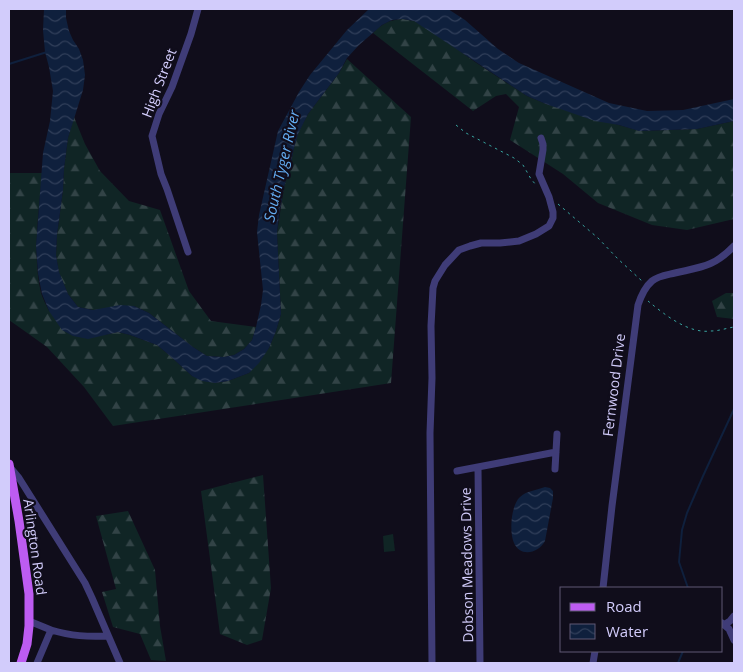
<svg xmlns="http://www.w3.org/2000/svg" width="743" height="672" viewBox="0 0 743 672" font-family="'Open Sans',sans-serif">
  <style>
    .green { fill: #102525 }
    .forest { fill: url(#forest-firs) }
    .water { fill: url(#water-waves) }
    .lines { fill: none; stroke-linecap: round; stroke-linejoin: round }
    .stream { stroke: #0f203d; stroke-width: 2 }
    .path { stroke: #37a4a0; stroke-width: 1; stroke-dasharray: 2.5 4; stroke-linecap: butt }
    .minor { stroke: #3f3c77; stroke-width: 7 }
    .major { stroke: #bd5cf1; stroke-width: 9 }
    .labels { text-anchor: middle; stroke-width: 4.5; stroke-linejoin: round; paint-order: stroke }
    .street-label { font-size: 14px; fill: #d2ccfb; stroke: #100d1b }
    .water-label { font-size: 15px; font-style: italic; fill: #63acf1; stroke: #100d1b }
  </style>
  <defs>
    <pattern id="forest-firs" width="22" height="20" patternUnits="userSpaceOnUse" patternTransform="scale(1.25)"><rect width="22" height="20" fill="#102525"/><path d="M5 1l3.5 6h-7zM16 11l3.5 6h-7z" fill="#324346"/></pattern>
    <pattern id="water-waves" width="16" height="10" patternUnits="userSpaceOnUse" patternTransform="scale(1.25)"><rect width="16" height="10" fill="#0f203d"/><path d="M0 5q4-4 8 0t8 0" fill="none" stroke="#313f5a"/></pattern>
  </defs>
  <rect width="100%" height="100%" fill="#100d1b"/>
  <path class="green" d="M 393,534 L 395,551 L 384,552 L 383,536 Z"/>
  <path class="forest" d="M 403,19 L 414,21 L 429,29 L 475,62 L 527,96 L 546,104 L 562,109 L 640,131 L 697,129 L 734,121 L 734,219 L 687,230 L 652,225 L 598,203 L 563,174 L 510,140 L 519,107 L 506,94 L 496,96 L 473,111 L 373,33 C 383,23 389,20 403,19 Z
    M 347,59 L 411,117 L 391,383 L 113,426 L 84,387 L 47,347 L 9,320 L 9,173 L 42,173 C 39,212 32,254 41,293 C 43,299 46,305 49,311 L 104,335 L 118,332 L 130,335 L 157,345 L 169,355 L 192,376 L 215,383 L 228,381 L 249,373 L 269,348 L 276,331 L 281,314 L 277,233 L 284,187 L 291,163 L 294,148 L 298,133 L 308,114 L 339,73 Z
    M 74,117 L 85,144 L 100,171 L 129,201 L 160,210 L 189,291 L 211,321 L 256,327 L 252,340 L 244,349 L 234,355 L 224,357 L 207,356 L 193,347 L 149,313 L 134,306 L 93,310 L 78,307 L 68,294 L 59,273 L 56,255 L 57,235 L 63,190 L 64,169 L 68,138 Z
    M 726,293 L 734,293 L 734,319 L 717,317 L 712,301 Z
    M 263,475 L 271,588 L 262,640 L 247,645 L 220,634 L 201,491 Z
    M 128,511 L 155,570 L 160,626 L 166,661 L 151,660 L 140,634 L 113,627 L 102,592 L 116,589 L 96,516 Z"/>
  <path class="water" d="M 44,9 L 66,9 L 66,18 L 69,31 L 73,40 L 79,49 L 83,60 L 85,75 L 83,90 L 68,138 L 64,169 L 63,190 L 57,235 L 56,255 L 59,272 L 68,294 L 78,307 L 93,310 L 120,305 L 134,306 L 149,313 L 193,347 L 207,356 L 224,357 L 234,355 L 244,349 L 252,340 L 256,327 L 261,305 L 263,290 L 257,232 L 259,215 L 278,131 L 299,92 L 310,75 L 347,30 L 369,9 L 448,9 L 465,20 L 498,49 L 519,63 L 609,103 L 647,111 L 683,110 L 734,99 L 734,121 L 697,129 L 639,131 L 619,125 L 595,121 L 546,104 L 527,96 L 414,21 L 403,19 L 392,20 L 382,25 L 359,45 L 347,58 L 339,73 L 308,114 L 298,134 L 294,148 L 291,163 L 284,187 L 279,215 L 277,233 L 281,314 L 276,331 L 269,348 L 259,363 L 249,373 L 228,381 L 215,383 L 202,381 L 192,376 L 169,355 L 157,345 L 130,335 L 118,332 L 88,339 L 73,336 L 62,330 L 49,311 L 42,294 L 38,274 L 36,246 L 43,153 L 50,121 L 53,91 L 49,67 L 45,52 L 43,30 Z
    M 545,487 L 550,488 L 553,491 L 553,498 L 545,541 C 538,554 520,557 514,543 C 509,532 511,505 520,497 C 526,491 537,490 545,487 Z"/>
  <g class="lines">
    <path class="stream" d="M 9,64 L 47,52
      M 688,588 L 679,562 L 682,530 L 687,513 L 703,476 L 734,409
      M 678,663 L 683,651"/>
    <path class="path" d="M 456,125 L 466,133 L 514,158 L 523,165 L 531,179 L 536,185
      M 558,204 L 598,238 L 618,259 L 642,281
      M 648,301 C 664,314 688,334 711,331 C 719,331 727,328 734,327"/>
    <path class="minor" d="M 188,252 L 167,189 L 161,174 L 152,136 L 159,114 L 172,87 L 191,34 L 198,9
      M 9,466 L 19,478 L 85,583 L 92,598 L 120,663
      M 478,467 L 480,663
      M 555,469 L 557,434
      M 457,471 L 556,452
      M 603,588 L 612,506 L 638,305 C 641,296 645,287 652,281 C 658,276 667,275 675,273 C 701,267 714,267 734,246
      M 29,621 L 51,630 L 37,663
      M 722,623 L 729,629 L 734,640
      M 724,625 L 730,621 L 734,616
      M 51,630 C 72,636 87,637 108,636
      M 432,663 L 430,433 L 432,378 L 431,326 L 433,288 L 435,281 L 445,265 L 459,250 L 470,246 L 481,243 L 500,243 L 519,241 L 536,234 L 549,226 L 553,218 L 553,212 L 549,197 L 539,174 L 543,150 L 543,144 L 541,138
      M 593,663 L 595,651"/>
    <path class="major" d="M 9,464 L 19,521 L 29,594 L 29,626 L 27,644 L 21,663"/>
  </g>
  <g class="labels">
    <g class="street-label">
      <text transform="translate(159 83) rotate(-69)" y="5">High Street</text>
      <text transform="translate(614 385) rotate(-83)" y="5">Fernwood Drive</text>
      <text transform="translate(35 547) rotate(82)" y="5">Arlington Road</text>
      <text transform="translate(467 565) rotate(-91)" y="5">Dobson Meadows Drive</text>
    </g>
    <g class="water-label">
      <text transform="translate(282 166) rotate(-77)" y="5">South Tyger River</text>
    </g>
  </g>
  <rect width="743" height="672" fill="none" stroke="#d2ccfb" stroke-width="20"/>
  <rect x="560" y="587" width="162" height="65" fill="#100d1b" stroke="#5e5975"/>
  <rect x="570" y="603" width="25" height="8" fill="#bd5cf1" stroke="#5e5975"/>
  <text x="606" y="612" font-size="15" fill="#d2ccfb">Road</text>
  <rect x="570" y="624" width="25" height="15" fill="url(#water-waves)" stroke="#5e5975"/>
  <text x="606" y="637" font-size="15" fill="#d2ccfb">Water</text>
</svg>
